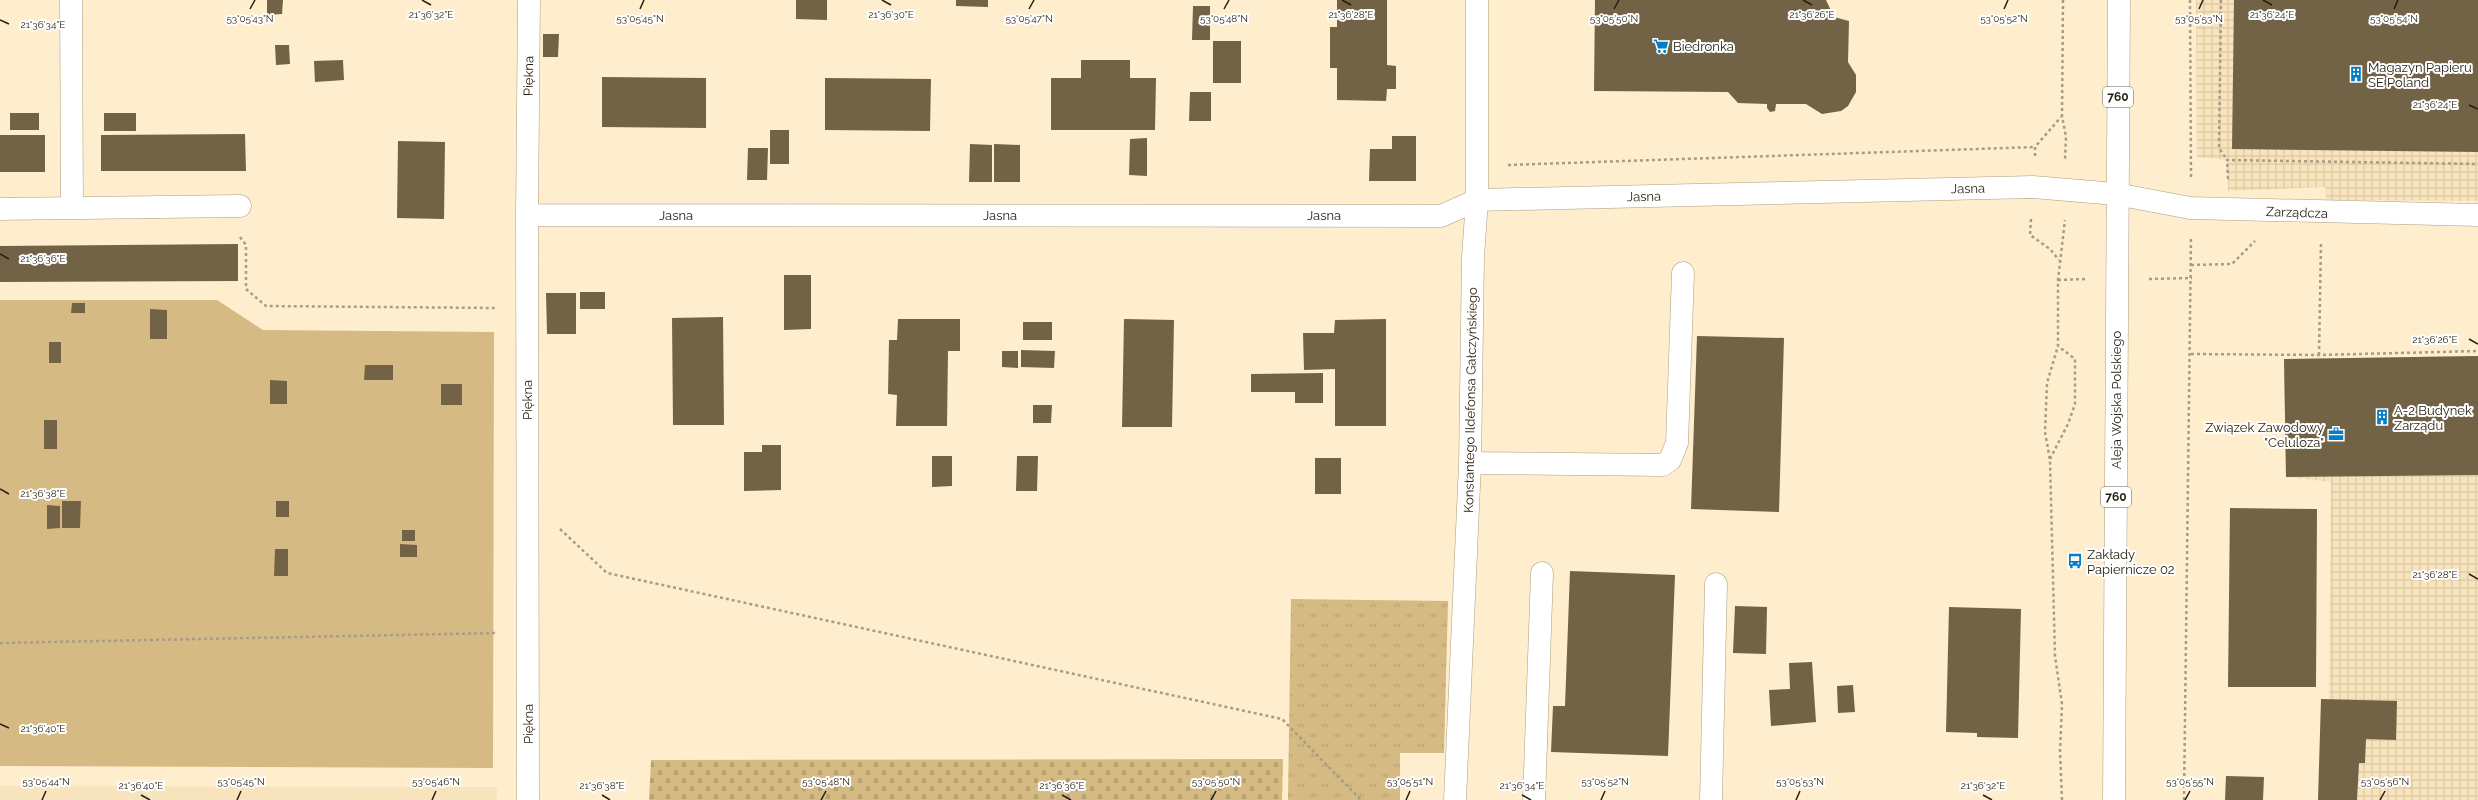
<svg xmlns="http://www.w3.org/2000/svg" width="2478" height="800" viewBox="0 0 2478 800" font-family="Raleway,sans-serif">
  <style>
    .built { fill: #f8e4bc }
    .industrial { fill: url(#industrial-grid) }
    .grass { fill: url(#grass-tufts) }
    .cemetery { fill: url(#cemetery-stones) }
    .green { fill: #d5ba84 }
    .building { fill: #726346 }
    .lines { fill: none; stroke-linecap: round; stroke-linejoin: round }
    .minor-casing { stroke: #ac9d7e; stroke-width: 23 }
    .primary-casing { stroke: #ac9d7e; stroke-width: 23 }
    .path { stroke: #a89c83; stroke-width: 2.5; stroke-dasharray: 3 3; stroke-linecap: butt }
    .minor { stroke: #fff; stroke-width: 22 }
    .primary { stroke: #fff; stroke-width: 22 }
    .ticks { fill: none; stroke: #231e11; stroke-width: 1.5 }
    .labels { text-anchor: middle; stroke-width: 4; stroke-linejoin: round; paint-order: stroke }
    .shield { fill: #fff; stroke: #656258; stroke-width: 1 }
    .shield-label { font-size: 12px; font-weight: bold; fill: #231e11 }
    .poi-label { font-size: 13px; fill: #231e11; stroke: #fff; text-anchor: start }
    .street-label { font-size: 13px; fill: #231e11; stroke: #fff }
    .ticks-label { font-size: 10px; text-anchor: middle; fill: #231e11; stroke: #fff; stroke-width: 4; stroke-linejoin: round; paint-order: stroke }
  </style>
  <defs>
    <pattern id="industrial-grid" width="8" height="8" patternUnits="userSpaceOnUse"><rect width="8" height="8" fill="#f8e4bc"/><path d="M0 4h8M4 0v8" fill="none" stroke="#d4c3a1"/></pattern>
    <pattern id="grass-tufts" width="24" height="20" patternUnits="userSpaceOnUse"><rect width="24" height="20" fill="#d5ba84"/><path d="M3 7l-1-3M5 7V3M7 7l1-3M15 17l-1-3M17 17v-4M19 17l1-3" fill="none" stroke="#b79f71"/></pattern>
    <pattern id="cemetery-stones" width="16" height="16" patternUnits="userSpaceOnUse"><rect width="16" height="16" fill="#d5ba84"/><path d="M2 7V4a2 2 0 0 1 4 0v3zM10 15v-3a2 2 0 0 1 4 0v3z" fill="#b79f71"/></pattern>
  </defs>
  <rect width="100%" height="100%" fill="#feeecd"/>
  <path class="built" d="M 0,786 L 497,787 L 497,800 L 0,800 Z"/>
  <path class="industrial" d="M 2196,0 L 2478,0 L 2478,201 L 2326,200 L 2325,187 L 2228,191 L 2227,160 L 2197,157 Z
    M 2478,356 L 2478,800 L 2328,800 L 2331,482 L 2286,477 L 2284,359 Z"/>
  <path class="grass" d="M 1291,599 L 1448,601 L 1444,753 L 1400,753 L 1400,800 L 1288,800 Z"/>
  <path class="cemetery" d="M 1283,759 L 1282,800 L 649,800 L 651,760 Z"/>
  <path class="green" d="M 0,300 L 217,300 L 263,330 L 494,332 L 493,768 L 0,766 Z"/>
  <path class="building" d="M 267,0 L 283,0 L 282,14 L 267,15 Z
    M 796,0 L 827,0 L 827,20 L 796,19 Z
    M 956,0 L 988,0 L 988,7 L 956,6 Z
    M 1337,0 L 1387,0 L 1387,65 L 1396,66 L 1396,89 L 1387,89 L 1386,101 L 1337,100 L 1337,68 L 1330,68 L 1330,27 L 1337,27 Z
    M 1595,0 L 1826,0 L 1834,17 L 1849,21 L 1848,62 L 1856,75 L 1856,92 L 1848,106 L 1841,111 L 1822,114 L 1806,104 L 1776,104 L 1775,111 L 1770,112 L 1767,108 L 1767,104 L 1738,103 L 1728,92 L 1594,91 Z
    M 2234,0 L 2478,0 L 2478,152 L 2232,149 Z
    M 1193,6 L 1210,6 L 1210,40 L 1192,40 Z
    M 543,34 L 559,34 L 558,57 L 543,57 Z
    M 1213,41 L 1241,41 L 1241,83 L 1213,83 Z
    M 275,45 L 289,45 L 290,64 L 276,65 Z
    M 343,60 L 344,80 L 315,82 L 314,61 Z
    M 1081,60 L 1130,60 L 1130,78 L 1156,78 L 1155,130 L 1051,130 L 1051,78 L 1081,78 Z
    M 602,77 L 706,78 L 706,128 L 602,127 Z
    M 825,78 L 931,79 L 930,131 L 825,130 Z
    M 1190,92 L 1211,92 L 1211,121 L 1189,121 Z
    M 10,113 L 39,113 L 39,130 L 10,130 Z
    M 104,113 L 136,113 L 136,131 L 104,131 Z
    M 770,130 L 789,130 L 789,164 L 770,164 Z
    M 245,134 L 246,171 L 101,171 L 101,135 Z
    M 0,135 L 45,135 L 45,172 L 0,172 Z
    M 1392,136 L 1416,136 L 1416,181 L 1369,181 L 1370,149 L 1392,149 Z
    M 1147,138 L 1147,176 L 1129,175 L 1130,139 Z
    M 398,141 L 445,142 L 444,219 L 397,218 Z
    M 970,144 L 992,145 L 992,182 L 969,182 Z
    M 994,144 L 1020,145 L 1020,182 L 994,182 Z
    M 748,148 L 768,148 L 767,180 L 747,180 Z
    M 238,244 L 238,281 L 0,282 L 0,246 Z
    M 784,275 L 811,275 L 811,329 L 784,330 Z
    M 580,292 L 605,292 L 605,309 L 580,309 Z
    M 546,293 L 576,293 L 576,334 L 547,334 Z
    M 72,303 L 85,303 L 85,313 L 71,313 Z
    M 150,309 L 167,310 L 167,339 L 150,339 Z
    M 723,317 L 724,425 L 673,425 L 672,318 Z
    M 898,319 L 960,319 L 960,351 L 948,351 L 947,426 L 896,426 L 897,395 L 888,394 L 889,340 L 897,340 Z
    M 1124,319 L 1174,320 L 1172,427 L 1122,427 Z
    M 1386,319 L 1386,426 L 1335,426 L 1335,369 L 1304,370 L 1303,333 L 1334,333 L 1335,320 Z
    M 1023,322 L 1052,322 L 1052,340 L 1023,340 Z
    M 1697,336 L 1784,338 L 1779,512 L 1691,509 Z
    M 49,342 L 61,342 L 61,363 L 49,363 Z
    M 1021,350 L 1055,351 L 1054,368 L 1021,367 Z
    M 1002,351 L 1018,351 L 1018,368 L 1002,367 Z
    M 2478,356 L 2478,475 L 2286,477 L 2284,359 Z
    M 365,365 L 393,365 L 393,380 L 364,380 Z
    M 1323,373 L 1323,403 L 1295,403 L 1295,392 L 1251,392 L 1251,374 Z
    M 270,380 L 287,381 L 287,404 L 270,404 Z
    M 441,384 L 462,384 L 462,405 L 441,405 Z
    M 1033,405 L 1052,405 L 1051,423 L 1033,423 Z
    M 44,420 L 57,420 L 57,449 L 44,449 Z
    M 762,445 L 781,445 L 781,490 L 744,491 L 744,452 L 762,452 Z
    M 932,456 L 952,456 L 952,486 L 932,487 Z
    M 1017,456 L 1038,456 L 1037,491 L 1016,491 Z
    M 1315,458 L 1341,458 L 1341,494 L 1315,494 Z
    M 62,501 L 81,501 L 80,528 L 62,528 Z
    M 276,501 L 289,501 L 289,517 L 276,517 Z
    M 47,505 L 60,506 L 60,528 L 47,529 Z
    M 2230,508 L 2317,509 L 2316,687 L 2228,687 Z
    M 402,530 L 415,530 L 415,541 L 402,541 Z
    M 400,544 L 417,545 L 417,557 L 400,557 Z
    M 275,549 L 288,549 L 288,576 L 274,576 Z
    M 1570,571 L 1675,575 L 1668,756 L 1551,752 L 1553,706 L 1565,706 Z
    M 1735,606 L 1767,607 L 1766,654 L 1733,653 Z
    M 1949,607 L 2021,609 L 2018,738 L 1977,737 L 1977,733 L 1946,732 Z
    M 1812,662 L 1816,722 L 1771,726 L 1769,690 L 1790,689 L 1789,663 Z
    M 1853,685 L 1855,712 L 1838,713 L 1837,686 Z
    M 2321,699 L 2397,701 L 2396,740 L 2366,739 L 2365,763 L 2359,763 L 2357,800 L 2318,800 Z
    M 2226,776 L 2264,777 L 2263,800 L 2225,800 Z"/>
  <g class="lines">
    <g class="minor-casing">
      <path id="minor" d="M 71,0 L 72,208
        M 0,209 L 240,206
        M 527,215 L 1441,216 L 1477,200 L 2033,187 L 2116,194 L 2190,208 L 2478,215
        M 1470,463 L 1663,465 L 1670,460 L 1677,443 L 1683,273
        M 528,800 L 527,215 L 529,0
        M 1455,800 L 1470,463 L 1473,257 L 1477,200 L 1477,0
        M 1534,800 L 1542,573
        M 1711,800 L 1716,584"/>
    </g>
    <g class="primary-casing">
      <path id="primary" d="M 2114,800 L 2119,0"/>
    </g>
    <path class="path" d="M 2063,0 L 2062,116 L 2066,137 L 2065,159
      M 2190,0 L 2191,177
      M 2221,0 L 2219,148 L 2227,160
      M 2035,156 L 2035,147 L 2061,117
      M 1508,165 L 2035,147
      M 2228,179 L 2227,160 L 2478,164
      M 2031,219 L 2030,235 L 2050,249 L 2059,260
      M 240,237 L 246,245 L 246,289 L 266,306 L 496,308
      M 2191,265 L 2232,264 L 2255,241
      M 2149,279 L 2192,278
      M 2058,280 L 2086,279
      M 2191,354 L 2319,355 L 2478,351
      M 2319,355 L 2321,241
      M 2050,459 L 2068,424 L 2075,404 L 2075,359 L 2058,346
      M 560,529 L 607,573 L 1282,719 L 1361,800
      M 0,643 L 497,633
      M 2062,800 L 2060,751 L 2062,704 L 2055,656 L 2050,460 L 2045,432 L 2047,383 L 2058,346 L 2058,280 L 2065,220
      M 2184,800 L 2191,238"/>
    <use href="#minor" class="minor"/>
    <use href="#primary" class="primary"/>
  </g>
  <path class="ticks" d="M 422,0 L 431,5M 882,0 L 891,5M 1342,0 L 1351,5M 1803,0 L 1812,5M 2263,0 L 2272,5M 250,9 L 255,0M 640,9 L 644,0M 1029,9 L 1034,0M 1224,9 L 1229,0M 1614,9 L 1619,0M 2004,9 L 2008,0M 2199,9 L 2203,0M 2394,9 L 2398,0M 0,20 L 9,24M 2469,105 L 2478,109M 0,254 L 9,259M 2469,339 L 2478,344M 0,489 L 9,494M 2469,574 L 2478,579M 0,724 L 9,728M 141,795 L 150,800M 602,795 L 610,800M 1062,795 L 1071,800M 1522,795 L 1531,800M 1983,795 L 1992,800M 42,800 L 46,791M 237,800 L 241,791M 432,800 L 436,791M 821,800 L 826,791M 1211,800 L 1216,791M 1406,800 L 1410,791M 1601,800 L 1605,791M 1796,800 L 1800,791M 2185,800 L 2190,791M 2380,800 L 2385,791"/>
  <defs>
    <g id="supermarket-bare" transform="scale(1.2)"><path d="M-6-5.5h2.5l.6 2H6L4.5 2H-2.5L-4.4-4H-6ZM-1.5 3.2a1.3 1.3 0 1 0 .1 0ZM3 3.2a1.3 1.3 0 1 0 .1 0Z" fill="#047cc6" stroke="#fff" stroke-width="2.5" paint-order="stroke"/></g>
    <g id="building-bare" transform="scale(1.2)"><path d="M-4-6H4V6H1V3H-1V6H-4ZM-2.5-4.3h1.7v1.8h-1.7ZM.8-4.3h1.7v1.8H.8ZM-2.5-1h1.7V.8h-1.7ZM.8-1h1.7V.8H.8Z" fill="#047cc6" stroke="#fff" stroke-width="2.5" paint-order="stroke"/></g>
    <g id="office-bare" transform="scale(1.2)"><path d="M-6-3h4V-5.5h4V-3h4V5H-6ZM-1-4.5V-3h2v-1.5ZM-6 0V1H6V0Z" fill="#047cc6" stroke="#fff" stroke-width="2.5" paint-order="stroke"/></g>
    <g id="bus-bare" transform="scale(1.2)"><path d="M-5-6H5V4H4V6H2V4H-2V6H-4V4H-5ZM-3.5-4V0h7V-4ZM-3.5 1.2v1.5H-2V1.2ZM2 1.2v1.5H3.5V1.2Z" fill="#047cc6" stroke="#fff" stroke-width="2.5" paint-order="stroke"/></g>
  </defs>
  <g fill-rule="evenodd">
    <use href="#supermarket-bare" x="1661" y="46"/>
    <use href="#building-bare" x="2356" y="74"/>
    <use href="#building-bare" x="2382" y="417"/>
    <use href="#office-bare" x="2336" y="434"/>
    <use href="#bus-bare" x="2075" y="561"/>
  </g>
  <g class="labels">
    <g class="shield">
      <rect x="2103" y="87" width="30" height="20" rx="3"/>
      <rect x="2101" y="487" width="30" height="20" rx="3"/>
    </g>
    <g class="shield-label">
      <text x="2118" y="101">760</text>
      <text x="2116" y="501">760</text>
    </g>
    <g class="poi-label">
      <text x="1673" y="51">Biedronka</text>
      <text x="2368" y="72">Magazyn Papieru<tspan x="2368" dy="15">SE Poland</tspan></text>
      <text x="2394" y="415">A-2 Budynek<tspan x="2394" dy="15">Zarządu</tspan></text>
      <text x="2324" y="432" text-anchor="end">Związek Zawodowy<tspan x="2324" dy="15">"Celuloza"</tspan></text>
      <text x="2087" y="559">Zakłady<tspan x="2087" dy="15">Papiernicze 02</tspan></text>
    </g>
    <g class="street-label">
      <text transform="translate(528 76) rotate(-89)" y="5">Piękna</text>
      <text transform="translate(1968 188) rotate(-1)" y="5">Jasna</text>
      <text transform="translate(1644 196) rotate(-1)" y="5">Jasna</text>
      <text transform="translate(2297 212) rotate(2)" y="5">Zarządcza</text>
      <text x="676" y="220">Jasna</text>
      <text x="1000" y="220">Jasna</text>
      <text x="1324" y="220">Jasna</text>
      <text transform="translate(527 400) rotate(-90)" y="5">Piękna</text>
      <text transform="translate(1470 400) rotate(-89)" y="5">Konstantego Ildefonsa Gałczyńskiego</text>
      <text transform="translate(2116 400) rotate(-90)" y="5">Aleja Wojska Polskiego</text>
      <text transform="translate(528 724) rotate(-90)" y="5">Piękna</text>
    </g>
  </g>
  <g class="ticks-label">
    <text x="431" y="18">21°36'32"E</text>
    <text x="891" y="18">21°36'30"E</text>
    <text x="1351" y="18">21°36'28"E</text>
    <text x="1812" y="18">21°36'26"E</text>
    <text x="2272" y="18">21°36'24"E</text>
    <text x="250" y="22">53°05'43"N</text>
    <text x="640" y="22">53°05'45"N</text>
    <text x="1029" y="22">53°05'47"N</text>
    <text x="1224" y="22">53°05'48"N</text>
    <text x="1614" y="22">53°05'50"N</text>
    <text x="2004" y="22">53°05'52"N</text>
    <text x="2199" y="22">53°05'53"N</text>
    <text x="2394" y="22">53°05'54"N</text>
    <text x="43" y="28">21°36'34"E</text>
    <text x="2435" y="108">21°36'24"E</text>
    <text x="43" y="262">21°36'36"E</text>
    <text x="2435" y="343">21°36'26"E</text>
    <text x="43" y="497">21°36'38"E</text>
    <text x="2435" y="578">21°36'28"E</text>
    <text x="43" y="732">21°36'40"E</text>
    <text x="46" y="785">53°05'44"N</text>
    <text x="241" y="785">53°05'45"N</text>
    <text x="436" y="785">53°05'46"N</text>
    <text x="826" y="785">53°05'48"N</text>
    <text x="1216" y="785">53°05'50"N</text>
    <text x="1410" y="785">53°05'51"N</text>
    <text x="1605" y="785">53°05'52"N</text>
    <text x="1800" y="785">53°05'53"N</text>
    <text x="2190" y="785">53°05'55"N</text>
    <text x="2385" y="785">53°05'56"N</text>
    <text x="141" y="789">21°36'40"E</text>
    <text x="602" y="789">21°36'38"E</text>
    <text x="1062" y="789">21°36'36"E</text>
    <text x="1522" y="789">21°36'34"E</text>
    <text x="1983" y="789">21°36'32"E</text>
  </g>
</svg>
